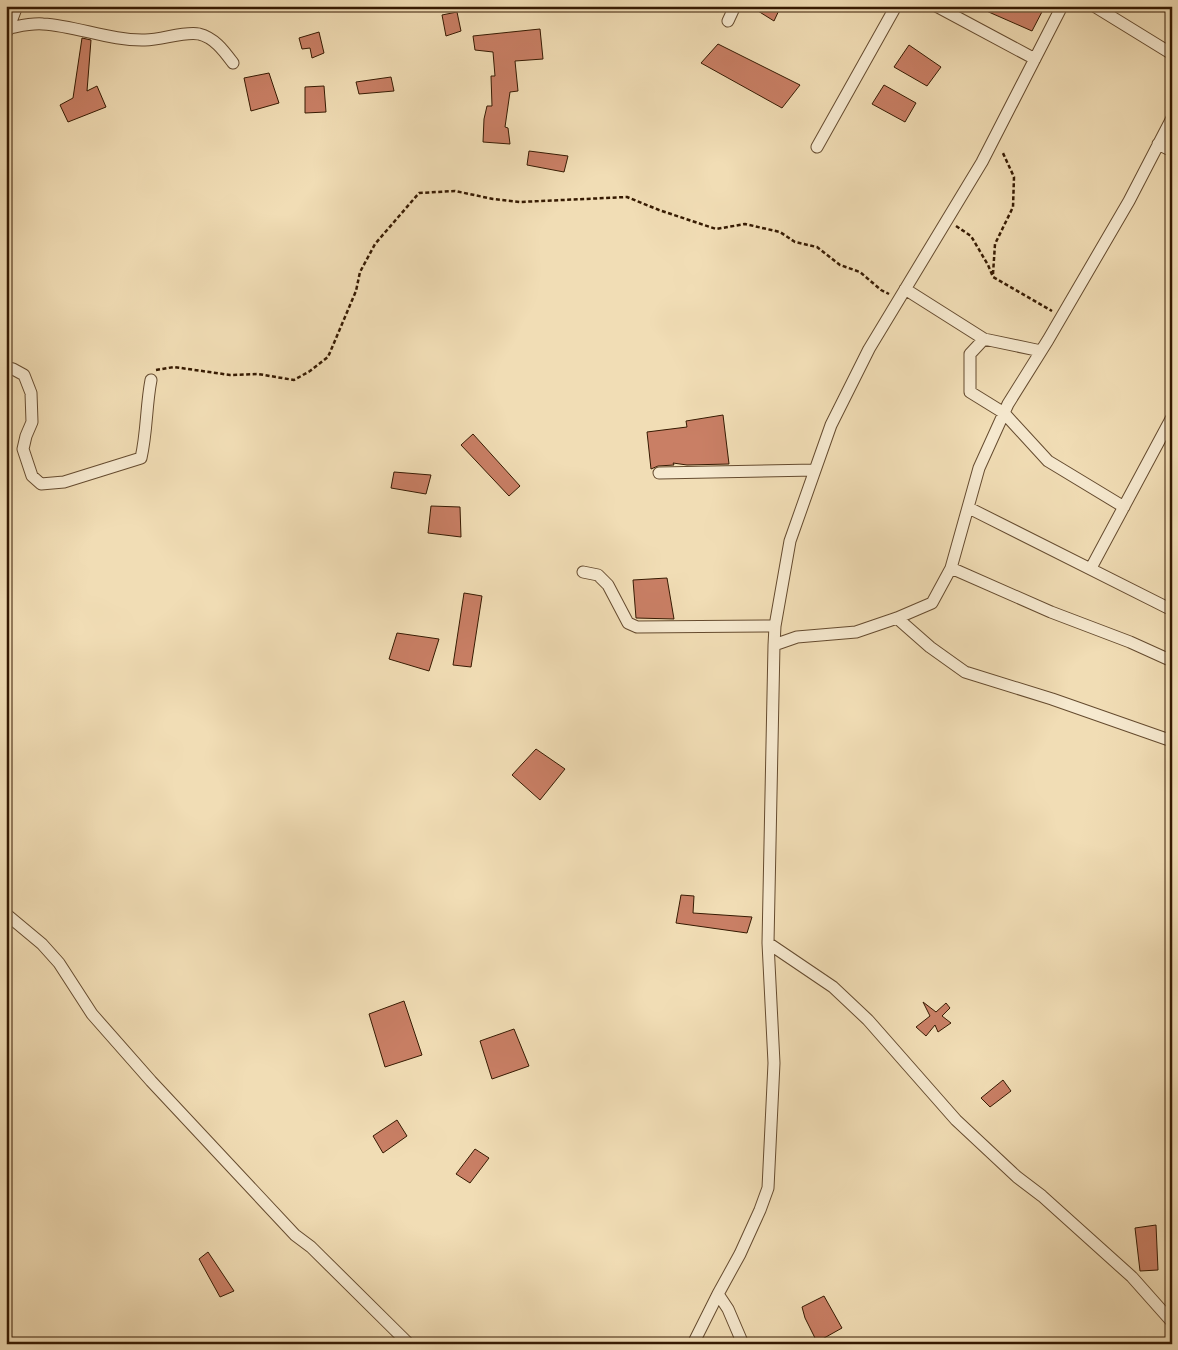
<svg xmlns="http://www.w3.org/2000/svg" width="1178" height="1350" viewBox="0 0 1178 1350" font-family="Vollkorn,serif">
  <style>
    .building { fill: #c97f65; stroke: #361a02 }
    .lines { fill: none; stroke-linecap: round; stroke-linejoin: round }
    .minor-casing { stroke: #654b2f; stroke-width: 13 }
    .path { stroke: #361a02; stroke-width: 2.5; stroke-dasharray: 4 2.5; stroke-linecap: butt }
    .minor { stroke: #f6e9cf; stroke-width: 11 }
  </style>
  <rect width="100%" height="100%" fill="#f1ddb5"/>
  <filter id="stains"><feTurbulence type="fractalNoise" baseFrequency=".004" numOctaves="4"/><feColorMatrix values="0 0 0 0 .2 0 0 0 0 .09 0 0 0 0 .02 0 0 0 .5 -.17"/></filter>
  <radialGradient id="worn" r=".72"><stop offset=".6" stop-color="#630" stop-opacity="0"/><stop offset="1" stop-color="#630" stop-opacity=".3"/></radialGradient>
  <path class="building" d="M 750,6 L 781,6 L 774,21 Z
    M 975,6 L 1045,6 L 1032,31 Z
    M 457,12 L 461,31 L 446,36 L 442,15 Z
    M 540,29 L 543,59 L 515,61 L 518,91 L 510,92 L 505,127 L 508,128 L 510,144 L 483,142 L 484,119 L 487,106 L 492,106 L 491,76 L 495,76 L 493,52 L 475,50 L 473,36 Z
    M 319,32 L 324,53 L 312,58 L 310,48 L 302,49 L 299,38 Z
    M 82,38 L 91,40 L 87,91 L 97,86 L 106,107 L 68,122 L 60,105 L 73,98 Z
    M 718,44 L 800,85 L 782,108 L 701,63 Z
    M 909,45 L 941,67 L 927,86 L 894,67 Z
    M 269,73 L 279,103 L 251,111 L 244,78 Z
    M 391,77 L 394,91 L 359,94 L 356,82 Z
    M 884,85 L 916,103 L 905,122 L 872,104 Z
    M 324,86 L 326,112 L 305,113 L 305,87 Z
    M 529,151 L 568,156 L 564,172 L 527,165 Z
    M 723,415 L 729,464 L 687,465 L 673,463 L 674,465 L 658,466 L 651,469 L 647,432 L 687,427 L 686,421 Z
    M 473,434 L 520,486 L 509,496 L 461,445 Z
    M 394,472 L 431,475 L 426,494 L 391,488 Z
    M 431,506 L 460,507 L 461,537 L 428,533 Z
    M 667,578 L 674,619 L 636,618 L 633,580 Z
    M 464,593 L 482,596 L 471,667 L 453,665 Z
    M 397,633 L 439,639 L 429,671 L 389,659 Z
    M 536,749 L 565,769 L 540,800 L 512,775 Z
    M 681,895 L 694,896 L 693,913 L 752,917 L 747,933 L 676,923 Z
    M 404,1001 L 422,1055 L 385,1067 L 369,1014 Z
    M 923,1002 L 936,1012 L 946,1003 L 950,1008 L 942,1016 L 951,1023 L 938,1032 L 935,1025 L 926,1036 L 916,1027 L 930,1016 Z
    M 514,1029 L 529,1066 L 492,1079 L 480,1041 Z
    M 1003,1080 L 1011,1091 L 990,1107 L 981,1098 Z
    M 397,1120 L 407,1136 L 383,1153 L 373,1136 Z
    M 475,1149 L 489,1158 L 470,1183 L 456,1174 Z
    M 1156,1225 L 1158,1270 L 1140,1271 L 1135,1228 Z
    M 208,1252 L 234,1291 L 220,1297 L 199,1259 Z
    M 824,1296 L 842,1328 L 817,1342 L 805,1318 L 802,1307 Z"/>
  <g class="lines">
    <g class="minor-casing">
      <path id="minor" d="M 936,6 L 1035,59
        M 1094,6 L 1172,54
        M 728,21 L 735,6
        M 9,28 C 20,26 31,23 43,24 C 77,26 111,41 145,40 C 162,40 184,31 199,34 C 215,38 224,51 233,63
        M 7,32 L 17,6
        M 1158,144 L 1172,151
        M 817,147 L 896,6
        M 905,289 L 984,339 L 1041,351
        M 984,339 L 970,354 L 970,392 L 1004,413 L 1048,461 L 1124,507
        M 6,367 L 13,369 L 24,375 L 31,393 L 32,422 L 26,436 L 23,449 L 32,476 L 41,484 L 64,482 L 141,458 C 147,432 146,406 151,380
        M 659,473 L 815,470
        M 969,508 L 1172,610
        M 951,568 L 1051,612 L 1130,642 L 1172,661
        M 1091,568 L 1172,417
        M 583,572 L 598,575 L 608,585 L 628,623 L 637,627 L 775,626
        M 897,618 L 930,647 L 965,672 L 1052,699 L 1172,741
        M 774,645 L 797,637 L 856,632 L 897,618 L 932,603 L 951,568 L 979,468 L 1008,404 L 1048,340 L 1129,201 L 1172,118
        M 6,914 L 42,944 L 59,963 L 92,1014 L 151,1081 L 295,1235 L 311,1247 L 409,1344
        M 768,943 L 833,987 L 868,1020 L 956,1120 L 1017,1177 L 1042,1196 L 1132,1277 L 1172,1322
        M 718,1294 L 728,1309 L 743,1344
        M 693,1344 L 718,1294 L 740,1254 L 760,1210 L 768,1188 L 774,1063 L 768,943 L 774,645 L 775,626 L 790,541 L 831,425 L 869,349 L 982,162 L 1062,6"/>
    </g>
    <path class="path" d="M 956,226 L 971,236 L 988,265 L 993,277 L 1052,311
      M 993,274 L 995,244 L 1013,207 L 1014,177 L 1002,151
      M 156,370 L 174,367 L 230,375 L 258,374 L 294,380 L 310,371 L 328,357 L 356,291 L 360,272 L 375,244 L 419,193 L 455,191 L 493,199 L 520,202 L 627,197 L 659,210 L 716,229 L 745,224 L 780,232 L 795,242 L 817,247 L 840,265 L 860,272 L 881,290 L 889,294"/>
    <use href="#minor" class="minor"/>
  </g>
  <rect width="1178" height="1350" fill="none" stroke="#f1ddb5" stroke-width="25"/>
  <rect x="8" y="8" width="1163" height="1335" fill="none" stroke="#361a02" stroke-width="2.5"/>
  <rect x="12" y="12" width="1153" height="1325" fill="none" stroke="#361a02"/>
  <rect width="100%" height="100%" filter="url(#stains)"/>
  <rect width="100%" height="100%" fill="url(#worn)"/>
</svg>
